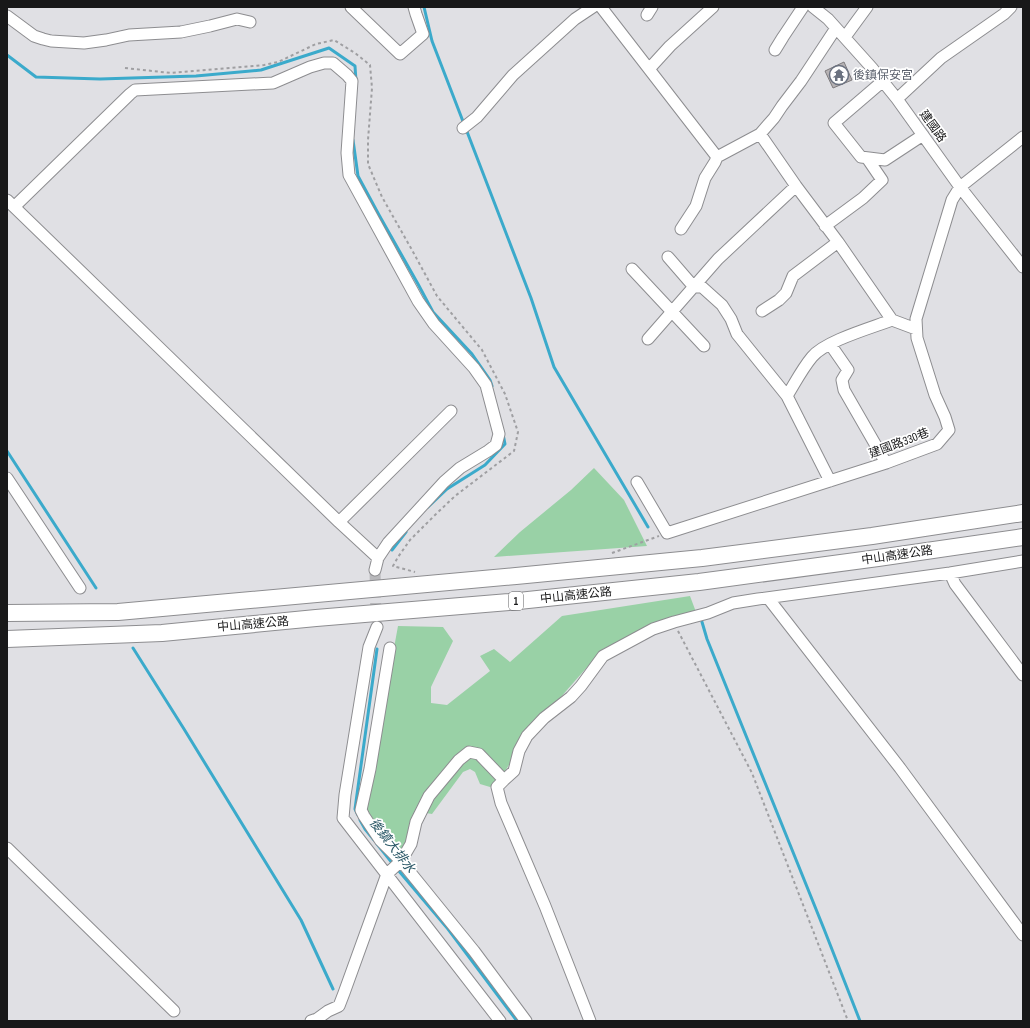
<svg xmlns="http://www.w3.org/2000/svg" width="1030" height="1028" viewBox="0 0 1030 1028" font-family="'Sofia Sans Condensed','Noto Sans TC',sans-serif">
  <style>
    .green { fill: #99d1a6 }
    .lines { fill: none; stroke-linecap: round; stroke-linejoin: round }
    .stream { stroke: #3baacb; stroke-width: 3 }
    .building { fill: #b6b2b4; stroke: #7e7b7d }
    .minor-tunnel { stroke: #b8b8bb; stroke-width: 11; stroke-dasharray: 11 5.5; stroke-linecap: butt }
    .minor-casing { stroke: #8d8d90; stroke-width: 13 }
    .highway-casing { stroke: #8d8d90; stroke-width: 18 }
    .path { stroke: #9f9fa2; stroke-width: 2; stroke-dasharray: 3 3; stroke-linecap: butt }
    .minor { stroke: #fff; stroke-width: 11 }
    .highway { stroke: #fff; stroke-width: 16 }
    .labels { text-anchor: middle; stroke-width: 3.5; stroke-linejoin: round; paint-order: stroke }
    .shield { fill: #fff; stroke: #5d5d5e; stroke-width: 1 }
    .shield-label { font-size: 11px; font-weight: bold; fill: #181819 }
    .worship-label { font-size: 12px; fill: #5b616d; stroke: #fff; text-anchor: start }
    .street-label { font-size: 12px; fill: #181819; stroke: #fff }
    .water-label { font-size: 13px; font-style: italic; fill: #295766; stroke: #fff }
  </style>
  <rect width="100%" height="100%" fill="#e0e0e4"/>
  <path class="green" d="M 594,468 L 624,500 L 647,546 L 494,557 L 520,532 L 571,490 Z
    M 690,596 L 696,612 L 664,621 L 603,649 L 560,698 L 529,726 L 519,739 L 512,760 L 498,782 L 490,787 L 480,784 L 475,772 L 470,769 L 463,772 L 432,814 L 426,813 L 401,855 L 368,814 L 366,801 L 398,626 L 443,627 L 453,641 L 431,687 L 431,703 L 447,705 L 490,671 L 480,656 L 494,649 L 510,662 L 562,616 Z"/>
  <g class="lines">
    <path class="stream" d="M 424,7 L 432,41 L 464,124
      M 7,55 L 36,77 L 100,79 L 196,76 L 261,70 L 329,48 L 355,66 L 356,81
      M 466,129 L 531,298 L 554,367 L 648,527
      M 353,140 L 358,176 L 379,215 L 418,284 L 433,312 L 472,354 L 490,380 L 492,386
      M 7,451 L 96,588
      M 428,507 L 447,489 L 485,465 L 505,444 L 503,434
      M 392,550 L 406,532
      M 702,622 L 707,639 L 824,929 L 860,1021
      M 133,648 L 184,729 L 301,920 L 333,989
      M 358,815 L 355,809 L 377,649
      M 360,820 L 365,829 L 374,840
      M 377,844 L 393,864 L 448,929 L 517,1021"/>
  </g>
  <path class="building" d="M 844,62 L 852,80 L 833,88 L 825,71 Z"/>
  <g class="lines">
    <path class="minor-tunnel" d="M 375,570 L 376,620"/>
    <g class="minor-casing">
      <path id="minor" d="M 351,7 L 400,54 L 423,34 L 416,14 L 414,7
        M 601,7 L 717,157 L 760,134 L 774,118 L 782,106 L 801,81 L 836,28
        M 813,7 L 828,19 L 872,68 L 897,99 L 960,187 L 1023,267
        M 647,15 L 652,7
        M 7,16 L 34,36 L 43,39 L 51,41 L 84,43 L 106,40 L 129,35 L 181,32 L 210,26 L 237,19 L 250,22
        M 845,37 L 867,7
        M 775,50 L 783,37 L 803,7
        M 649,69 L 670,46 L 713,7
        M 883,81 L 834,123 L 861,157 L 885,160 L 923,135
        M 897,99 L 941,58 L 1004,14 L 1011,7
        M 463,128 L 477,117 L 513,75 L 575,19 L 593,7
        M 760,134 L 796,186 L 838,242 L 892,320 L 916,329
        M 7,200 L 339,522 L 378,558
        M 14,207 L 130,94 L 135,90 L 273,83 L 310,67 L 324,63 L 333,63 L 347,75 L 352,81 L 347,153 L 349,175 L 418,301 L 434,324 L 474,368 L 486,385 L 499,434 L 496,445 L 488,451 L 460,468 L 444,482 L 388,543 L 378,558 L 375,570
        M 825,226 L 863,198 L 882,180 L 867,158
        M 681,229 L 696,206 L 705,178 L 715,162 L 717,157
        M 668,257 L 694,287 L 702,287 L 722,305 L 731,319 L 737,334 L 787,396 L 830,481
        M 632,269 L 704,346
        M 762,311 L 779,300 L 786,293 L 793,276 L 838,242
        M 648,339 L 718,259 L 796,186
        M 830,344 L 848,370 L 842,380 L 844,390 L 886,463
        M 787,396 C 795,383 802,369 812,357 C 825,341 871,328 892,320
        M 7,478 L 80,588
        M 637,482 L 667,533 L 886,463 L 937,444 L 949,430 L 945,417 L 935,395 L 917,338 L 916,319 L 952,200 L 960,187 L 1023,137
        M 339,522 L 451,411
        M 950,573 L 955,584 L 1023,675
        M 768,598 L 900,768 L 1023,935
        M 377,627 L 369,647 L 345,795 L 343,818 L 500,1021
        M 390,648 L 370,769 L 361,810 L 364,816 L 380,840 L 401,861 L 474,951 L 526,1021
        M 7,848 L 174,1011
        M 311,1021 L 317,1019 L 328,1011 L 339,1006 L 344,993 L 387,874 L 401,861 L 411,844 L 416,822 L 429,796 L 459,760 L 469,752 L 479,754 L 504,780
        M 590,1021 L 545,906 L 501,803 L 497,787 L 504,780 L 514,771 L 519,751 L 527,736 L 544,718 L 571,697 L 581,686 L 603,656 L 653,629 L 674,622 L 708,613 L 733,603 L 758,599 L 950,573 L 1023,561"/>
    </g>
    <g class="highway-casing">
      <path id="highway" d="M 7,613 L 118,612 L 516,576 L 702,558 L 872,536 L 1023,513
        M 7,639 L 162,633 L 316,618 L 509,602 L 699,582 L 878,558 L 1023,537"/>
    </g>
    <path class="path" d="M 125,68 L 171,73 L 264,65 L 278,62 L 316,44 L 334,40 L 355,53 L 370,65 L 372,88 L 368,140 L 368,164 L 382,197 L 412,250 L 437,296 L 482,350 L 505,394 L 518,432 L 514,451 L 455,496 L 435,515 L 410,540 L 398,557 L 393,566 L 415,572
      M 612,553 L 659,536
      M 678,631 L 752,773 L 848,1021"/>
    <use href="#minor" class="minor"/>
    <use href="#highway" class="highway"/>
  </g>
  <defs>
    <g id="temple-ring" transform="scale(1)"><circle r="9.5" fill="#fff" stroke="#6b7280" stroke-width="1.5"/><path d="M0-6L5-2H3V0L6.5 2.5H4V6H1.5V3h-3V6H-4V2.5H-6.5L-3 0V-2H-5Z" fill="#6b7280"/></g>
  </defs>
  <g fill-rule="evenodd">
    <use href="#temple-ring" x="839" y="75"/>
  </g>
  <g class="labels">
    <rect class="shield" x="509" y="592" width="14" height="18" rx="3"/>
    <g class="shield-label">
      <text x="516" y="605">1</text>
    </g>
    <g class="worship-label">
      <text x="853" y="79">後鎮保安宮</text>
    </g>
    <g class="street-label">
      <text transform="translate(933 126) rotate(54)" y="4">建國路</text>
      <text transform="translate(899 443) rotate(-21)" y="4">建國路330巷</text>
      <text transform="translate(897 555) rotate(-8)" y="4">中山高速公路</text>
      <text transform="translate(576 595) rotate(-6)" y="4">中山高速公路</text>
      <text transform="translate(253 624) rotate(-5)" y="4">中山高速公路</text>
    </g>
    <g class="water-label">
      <text transform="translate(393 845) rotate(52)" y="5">後鎮大排水</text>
    </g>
  </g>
  <rect width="1030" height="1028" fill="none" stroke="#181819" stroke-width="16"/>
</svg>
